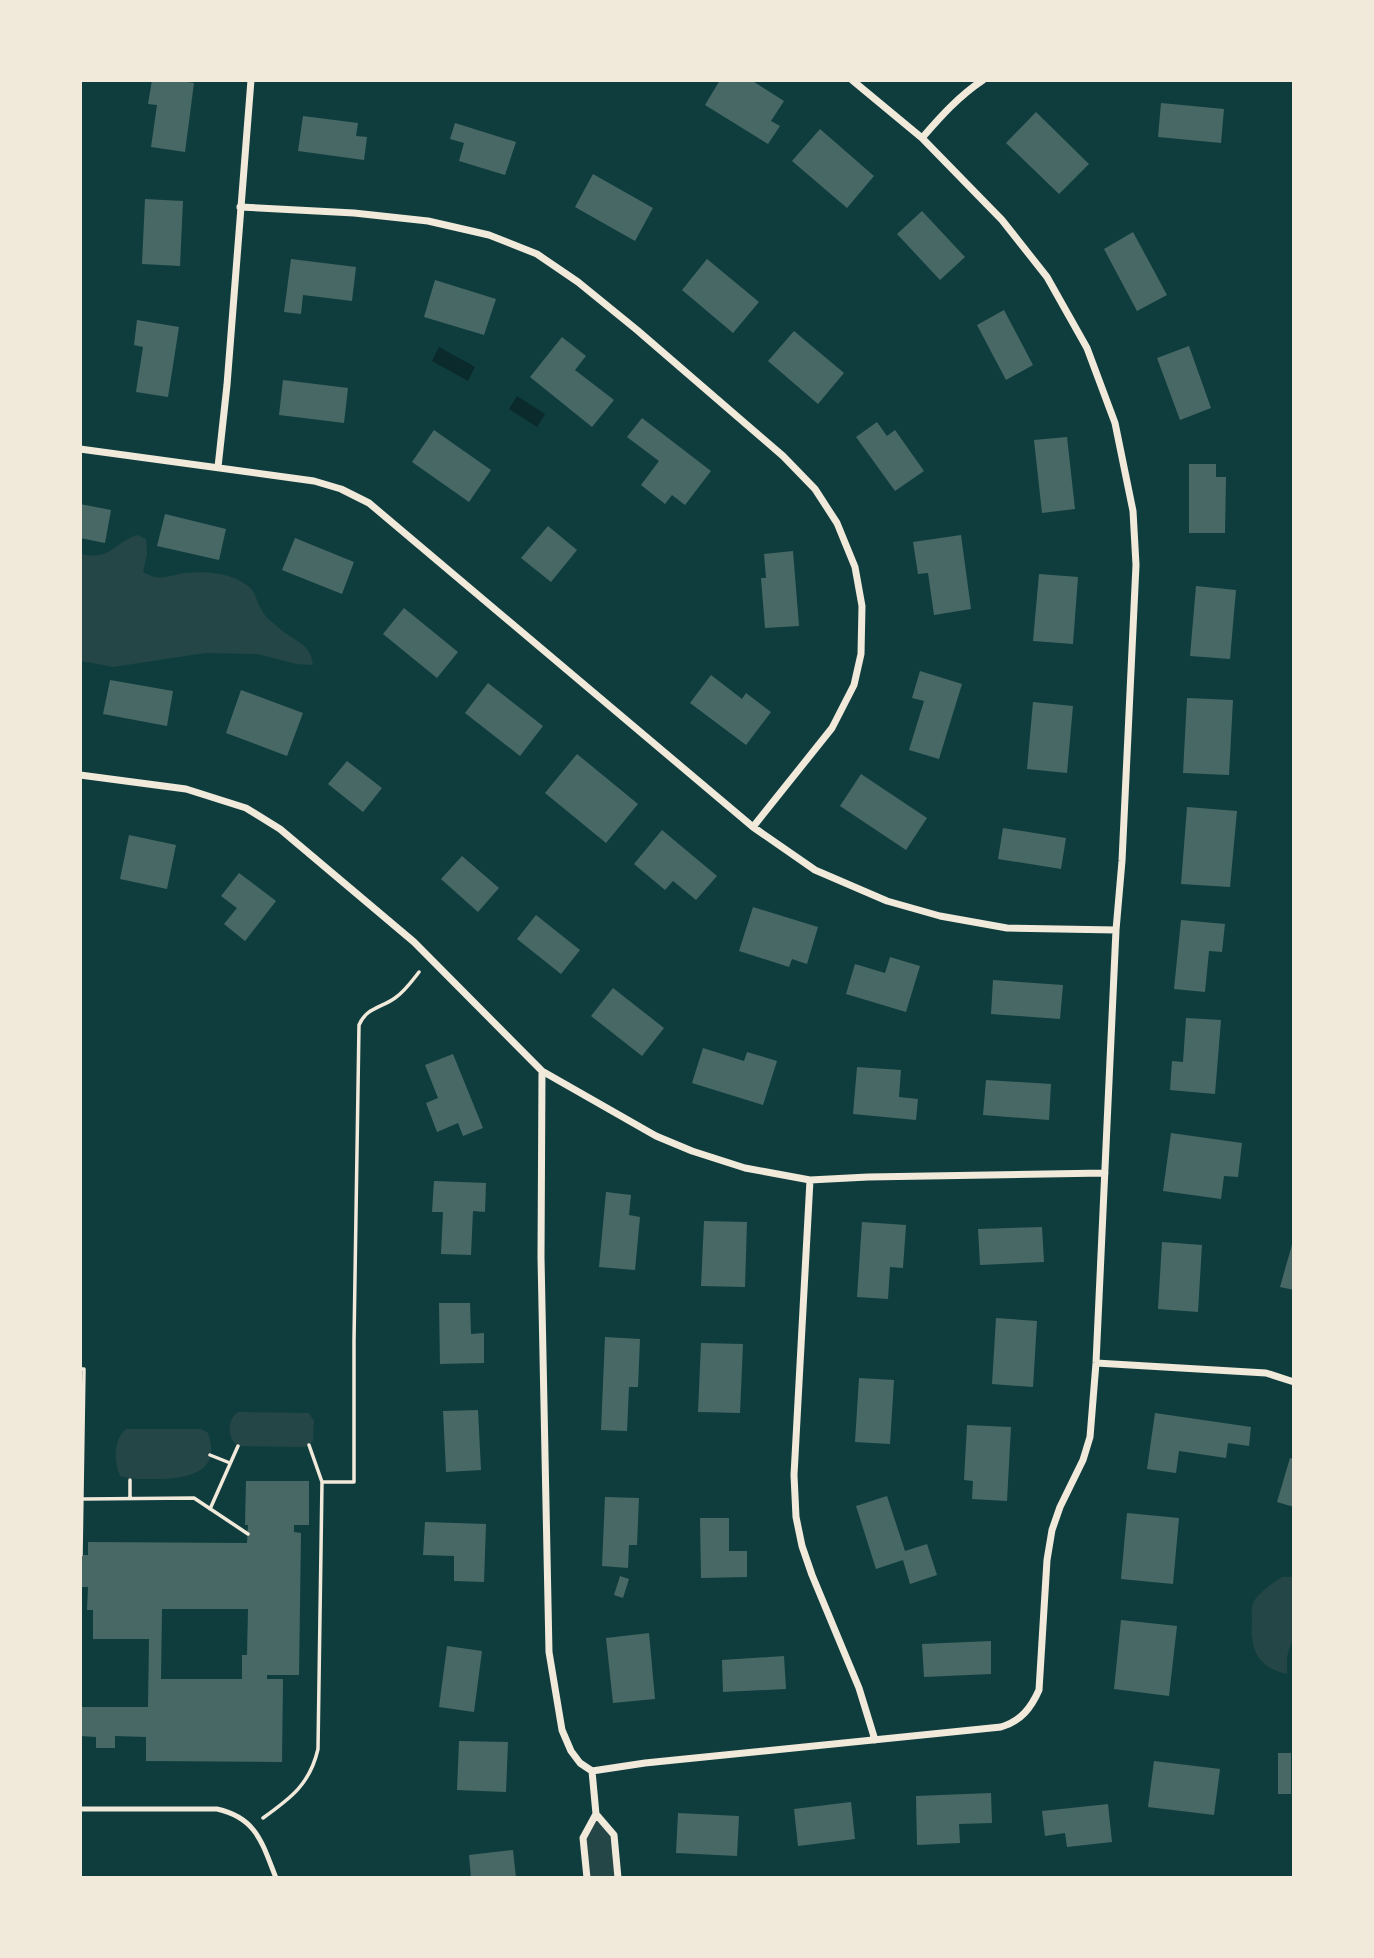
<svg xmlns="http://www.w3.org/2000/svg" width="1374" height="1958" viewBox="0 0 1374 1958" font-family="'IBM Plex Sans',sans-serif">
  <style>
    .green { fill: #244646 }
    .water { fill: #0a2a2b }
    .building { fill: #486865; fill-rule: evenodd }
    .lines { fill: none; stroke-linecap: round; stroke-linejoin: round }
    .path { stroke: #f1e9da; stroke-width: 3.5 }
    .service { stroke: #f1e9da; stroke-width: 5 }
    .minor { stroke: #f1e9da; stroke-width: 7 }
  </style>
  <rect width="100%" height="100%" fill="#0f3d3e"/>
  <path class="green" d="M 137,535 L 146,539 L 147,554 L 143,572 C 161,582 166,576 184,573 C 202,571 226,572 242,582 C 258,591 254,599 263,612 C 266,618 273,623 278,627 C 292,641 311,642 313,665 L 296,664 L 258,654 L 205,653 L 113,667 L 81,661 L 81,554 C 111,561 113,543 137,535 Z
    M 238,1412 L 309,1413 L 314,1421 L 313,1441 L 305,1447 L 238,1446 C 227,1439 227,1419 238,1412 Z
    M 126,1429 L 201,1429 L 208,1433 C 223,1475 183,1479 153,1479 C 142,1479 131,1480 120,1476 C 114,1462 113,1440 126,1429 Z
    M 1282,1577 L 1294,1577 L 1293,1637 L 1287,1657 L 1287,1674 C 1257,1667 1250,1650 1252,1620 C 1252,1615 1251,1607 1253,1603 C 1257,1594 1274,1582 1282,1577 Z
    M 596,1814 L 614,1835 L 618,1877 L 587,1877 L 583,1838 Z"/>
  <path class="water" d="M 439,347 L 475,367 L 468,381 L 432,361 Z
    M 517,396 L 545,414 L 537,427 L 509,409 Z"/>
  <path class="building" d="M 152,80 L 173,80 L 194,83 L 185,152 L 151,147 L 157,105 L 148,104 Z
    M 720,80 L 751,80 L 784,101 L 771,121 L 780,126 L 768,144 L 705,105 Z
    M 1161,103 L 1224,109 L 1221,143 L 1158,137 Z
    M 1036,112 L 1089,164 L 1059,194 L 1006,143 Z
    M 303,116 L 358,123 L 356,136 L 367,137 L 364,160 L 298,151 Z
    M 455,123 L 516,142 L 505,175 L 459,161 L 464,143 L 450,139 Z
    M 820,129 L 874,176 L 847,208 L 792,161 Z
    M 593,174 L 653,208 L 635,241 L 575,207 Z
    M 145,199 L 183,201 L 180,266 L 142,264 Z
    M 922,211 L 965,257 L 940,280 L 897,234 Z
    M 1133,232 L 1167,295 L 1137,311 L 1104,249 Z
    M 291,259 L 356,267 L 352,301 L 303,295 L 301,314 L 284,312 Z
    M 707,259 L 759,302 L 733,333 L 682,290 Z
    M 435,280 L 496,299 L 484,335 L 424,317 Z
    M 1004,310 L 1033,365 L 1006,380 L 977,325 Z
    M 137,320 L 179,327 L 168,397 L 136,392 L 143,347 L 134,345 Z
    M 794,331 L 844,373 L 818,404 L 768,361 Z
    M 562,337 L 586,356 L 575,370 L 614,400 L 592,427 L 530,377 Z
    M 1189,346 L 1211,408 L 1180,420 L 1157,358 Z
    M 283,380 L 348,388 L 344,423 L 279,415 Z
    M 642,418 L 711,471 L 685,505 L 672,495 L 665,504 L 641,485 L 659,461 L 627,437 Z
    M 877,422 L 887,436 L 895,430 L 924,471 L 895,491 L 856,437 Z
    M 434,430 L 491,470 L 469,502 L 412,462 Z
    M 1067,437 L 1075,509 L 1042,513 L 1034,440 Z
    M 1189,464 L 1216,464 L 1216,477 L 1226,477 L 1225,533 L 1189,533 Z
    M 80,504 L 111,510 L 105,543 L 80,538 Z
    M 165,514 L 226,529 L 219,560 L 157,546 Z
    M 548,526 L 577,550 L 551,582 L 521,558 Z
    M 961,535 L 971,609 L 934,615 L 928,573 L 918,574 L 913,542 Z
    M 295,538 L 354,562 L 342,594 L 282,570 Z
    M 793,551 L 799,626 L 765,628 L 761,578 L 766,578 L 764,554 Z
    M 1039,574 L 1078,577 L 1073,644 L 1033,641 Z
    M 1196,586 L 1236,590 L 1230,659 L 1190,656 Z
    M 404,608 L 458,652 L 437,678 L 383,634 Z
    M 920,671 L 962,684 L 939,759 L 909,750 L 924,701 L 912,698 Z
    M 711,675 L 742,699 L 746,693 L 771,712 L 746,745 L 690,703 Z
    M 110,680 L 173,691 L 167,726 L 103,714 Z
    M 488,683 L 543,726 L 520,756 L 465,713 Z
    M 241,690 L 303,713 L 287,756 L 226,733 Z
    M 1187,698 L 1233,700 L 1229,775 L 1183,773 Z
    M 1033,702 L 1073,706 L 1067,773 L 1027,769 Z
    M 577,754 L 638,804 L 606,843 L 545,793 Z
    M 347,761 L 382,788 L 363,812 L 328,784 Z
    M 861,774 L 927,818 L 906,850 L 840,806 Z
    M 1187,807 L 1237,811 L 1230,887 L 1181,884 Z
    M 1003,828 L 1066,838 L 1061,869 L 998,859 Z
    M 662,830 L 717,876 L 696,900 L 673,881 L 665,890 L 634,864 Z
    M 129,835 L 176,845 L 167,889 L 120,879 Z
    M 462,856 L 499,888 L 478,912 L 441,879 Z
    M 239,873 L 276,901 L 245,941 L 224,924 L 237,908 L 221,896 Z
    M 753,907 L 818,927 L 807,964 L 792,959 L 789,967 L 739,951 Z
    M 536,915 L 580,950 L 561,974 L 517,939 Z
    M 1181,920 L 1225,924 L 1222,952 L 1209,951 L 1205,992 L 1174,989 Z
    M 890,957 L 920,966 L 906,1012 L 846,994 L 855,964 L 885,973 Z
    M 993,980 L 1063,985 L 1060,1019 L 991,1014 Z
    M 613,988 L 664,1028 L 642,1056 L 591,1016 Z
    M 1186,1018 L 1221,1020 L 1215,1094 L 1170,1090 L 1172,1061 L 1183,1062 Z
    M 703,1048 L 744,1061 L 747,1052 L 777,1061 L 763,1105 L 692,1083 Z
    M 453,1054 L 483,1128 L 463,1136 L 458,1123 L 437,1132 L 426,1103 L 438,1098 L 425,1065 Z
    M 857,1067 L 901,1070 L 899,1097 L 918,1099 L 916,1120 L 853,1114 Z
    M 986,1080 L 1051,1084 L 1049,1120 L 983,1115 Z
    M 1171,1133 L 1242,1143 L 1238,1177 L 1224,1176 L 1221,1199 L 1163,1191 Z
    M 434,1181 L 486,1183 L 485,1212 L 473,1211 L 471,1255 L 441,1254 L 443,1212 L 432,1212 Z
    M 606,1192 L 631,1195 L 629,1215 L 640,1217 L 635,1270 L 599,1267 Z
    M 704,1221 L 747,1222 L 745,1287 L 701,1286 Z
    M 862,1222 L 906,1225 L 903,1268 L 890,1267 L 888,1299 L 857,1297 Z
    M 1042,1227 L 1044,1262 L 980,1265 L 978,1229 Z
    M 1293,1241 L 1294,1241 L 1294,1290 L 1280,1287 Z
    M 1162,1242 L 1202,1245 L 1198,1312 L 1158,1309 Z
    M 439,1303 L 470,1303 L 471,1334 L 484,1333 L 484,1363 L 440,1364 Z
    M 996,1318 L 1037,1321 L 1033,1387 L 992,1384 Z
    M 605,1337 L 640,1339 L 638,1387 L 629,1387 L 627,1431 L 601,1430 Z
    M 701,1343 L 743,1344 L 740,1413 L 698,1412 Z
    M 859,1378 L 894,1380 L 890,1444 L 855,1442 Z
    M 478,1410 L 481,1470 L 446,1472 L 443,1411 Z
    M 1155,1413 L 1251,1427 L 1249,1446 L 1228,1443 L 1226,1458 L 1179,1451 L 1176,1473 L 1147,1469 Z
    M 967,1425 L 1011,1427 L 1007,1501 L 972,1499 L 973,1481 L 964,1480 Z
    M 1290,1458 L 1294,1459 L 1294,1507 L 1277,1502 Z
    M 246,1481 L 309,1481 L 309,1525 L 294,1525 L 294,1532 L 301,1533 L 299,1675 L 267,1675 L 267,1679 L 283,1679 L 282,1762 L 146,1761 L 146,1737 L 115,1736 L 115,1748 L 96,1748 L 96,1737 L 80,1736 L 80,1707 L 148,1707 L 149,1639 L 93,1639 L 93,1610 L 87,1610 L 88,1587 L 80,1587 L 80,1555 L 88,1555 L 88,1542 L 247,1543 L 248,1525 L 245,1525 ZM 162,1609 L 248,1609 L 247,1655 L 242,1655 L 242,1679 L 161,1679 Z
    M 887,1496 L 905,1551 L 927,1544 L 937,1575 L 910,1584 L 903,1560 L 876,1569 L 856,1506 Z
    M 605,1497 L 639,1498 L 637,1545 L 629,1545 L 628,1568 L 602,1566 Z
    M 1127,1513 L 1179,1518 L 1173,1584 L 1121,1579 Z
    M 700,1518 L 729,1518 L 729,1551 L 747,1551 L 747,1577 L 701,1578 Z
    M 425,1522 L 486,1524 L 484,1582 L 454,1581 L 454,1556 L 423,1555 Z
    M 620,1576 L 629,1579 L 623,1598 L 614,1595 Z
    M 1121,1620 L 1177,1626 L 1169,1696 L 1114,1689 Z
    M 649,1633 L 655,1699 L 613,1703 L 606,1638 Z
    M 991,1641 L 991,1674 L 924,1677 L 922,1644 Z
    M 447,1646 L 482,1651 L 474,1712 L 439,1707 Z
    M 784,1656 L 786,1689 L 723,1692 L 722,1660 Z
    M 459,1741 L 508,1742 L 506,1792 L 457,1790 Z
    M 1278,1753 L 1291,1753 L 1291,1794 L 1278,1794 Z
    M 1154,1761 L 1220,1769 L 1214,1815 L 1148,1807 Z
    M 991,1793 L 992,1823 L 959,1824 L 960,1843 L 917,1845 L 916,1796 Z
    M 851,1802 L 855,1839 L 798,1846 L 794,1809 Z
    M 1108,1804 L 1112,1842 L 1067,1847 L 1065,1833 L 1045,1836 L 1042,1811 Z
    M 678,1813 L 739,1816 L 737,1856 L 676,1853 Z
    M 513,1850 L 516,1878 L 471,1878 L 469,1855 Z"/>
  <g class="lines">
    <path class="path" d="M 80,1369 L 84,1369 L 81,1555
      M 309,1445 L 322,1482
      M 210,1455 L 230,1463
      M 130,1498 L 130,1480
      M 83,1499 L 194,1498 L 248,1534
      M 210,1509 L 238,1446
      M 263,1818 C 291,1798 310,1784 318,1749 L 322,1482 L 354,1482 L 354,1340 L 359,1025 C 366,1008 381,1008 395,998 C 405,991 412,981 419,972"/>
    <path class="service" d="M 80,1809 L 217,1809 C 257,1818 262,1843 276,1878"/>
    <path class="minor" d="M 922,138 C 941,116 959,96 983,80
      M 240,207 L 354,213 L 428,221 L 489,235 L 537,254 L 578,282 L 637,330 L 783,456 L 815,489 L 837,523 L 855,567 L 862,606 L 861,654 L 854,685 L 832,728 L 753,827
      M 80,449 L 314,481 L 341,489 L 369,503 L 753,827 L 815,870 L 887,901 L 940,916 L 1007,928 L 1116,930
      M 218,467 L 227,385 L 251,80
      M 80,775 L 186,789 L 246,808 L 280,829 L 414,942 L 542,1071 L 656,1136 L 692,1151 L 745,1168 L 810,1180 L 868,1177 L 1105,1173
      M 542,1071 L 541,1257 L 549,1652 L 562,1730 L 571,1751 L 580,1763 L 592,1771
      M 810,1180 L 794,1475 L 796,1517 L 802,1546 L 812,1575 L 859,1688 L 875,1740
      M 1096,1363 L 1266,1373 L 1294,1382
      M 592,1771 L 645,1763 L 1001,1727 C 1021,1721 1031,1708 1039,1690 L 1047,1560 L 1052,1530 L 1060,1507 L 1083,1460 L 1090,1437 L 1096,1363 L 1116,930 L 1122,861 L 1136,565 L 1133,511 L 1115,423 L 1087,348 L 1047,277 L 1002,220 L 922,138 L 852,80
      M 592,1771 L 596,1814
      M 587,1878 L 583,1838 L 596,1814 L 614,1835 L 618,1878"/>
  </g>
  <rect width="1374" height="1958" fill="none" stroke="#f1e9da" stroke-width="164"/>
</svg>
